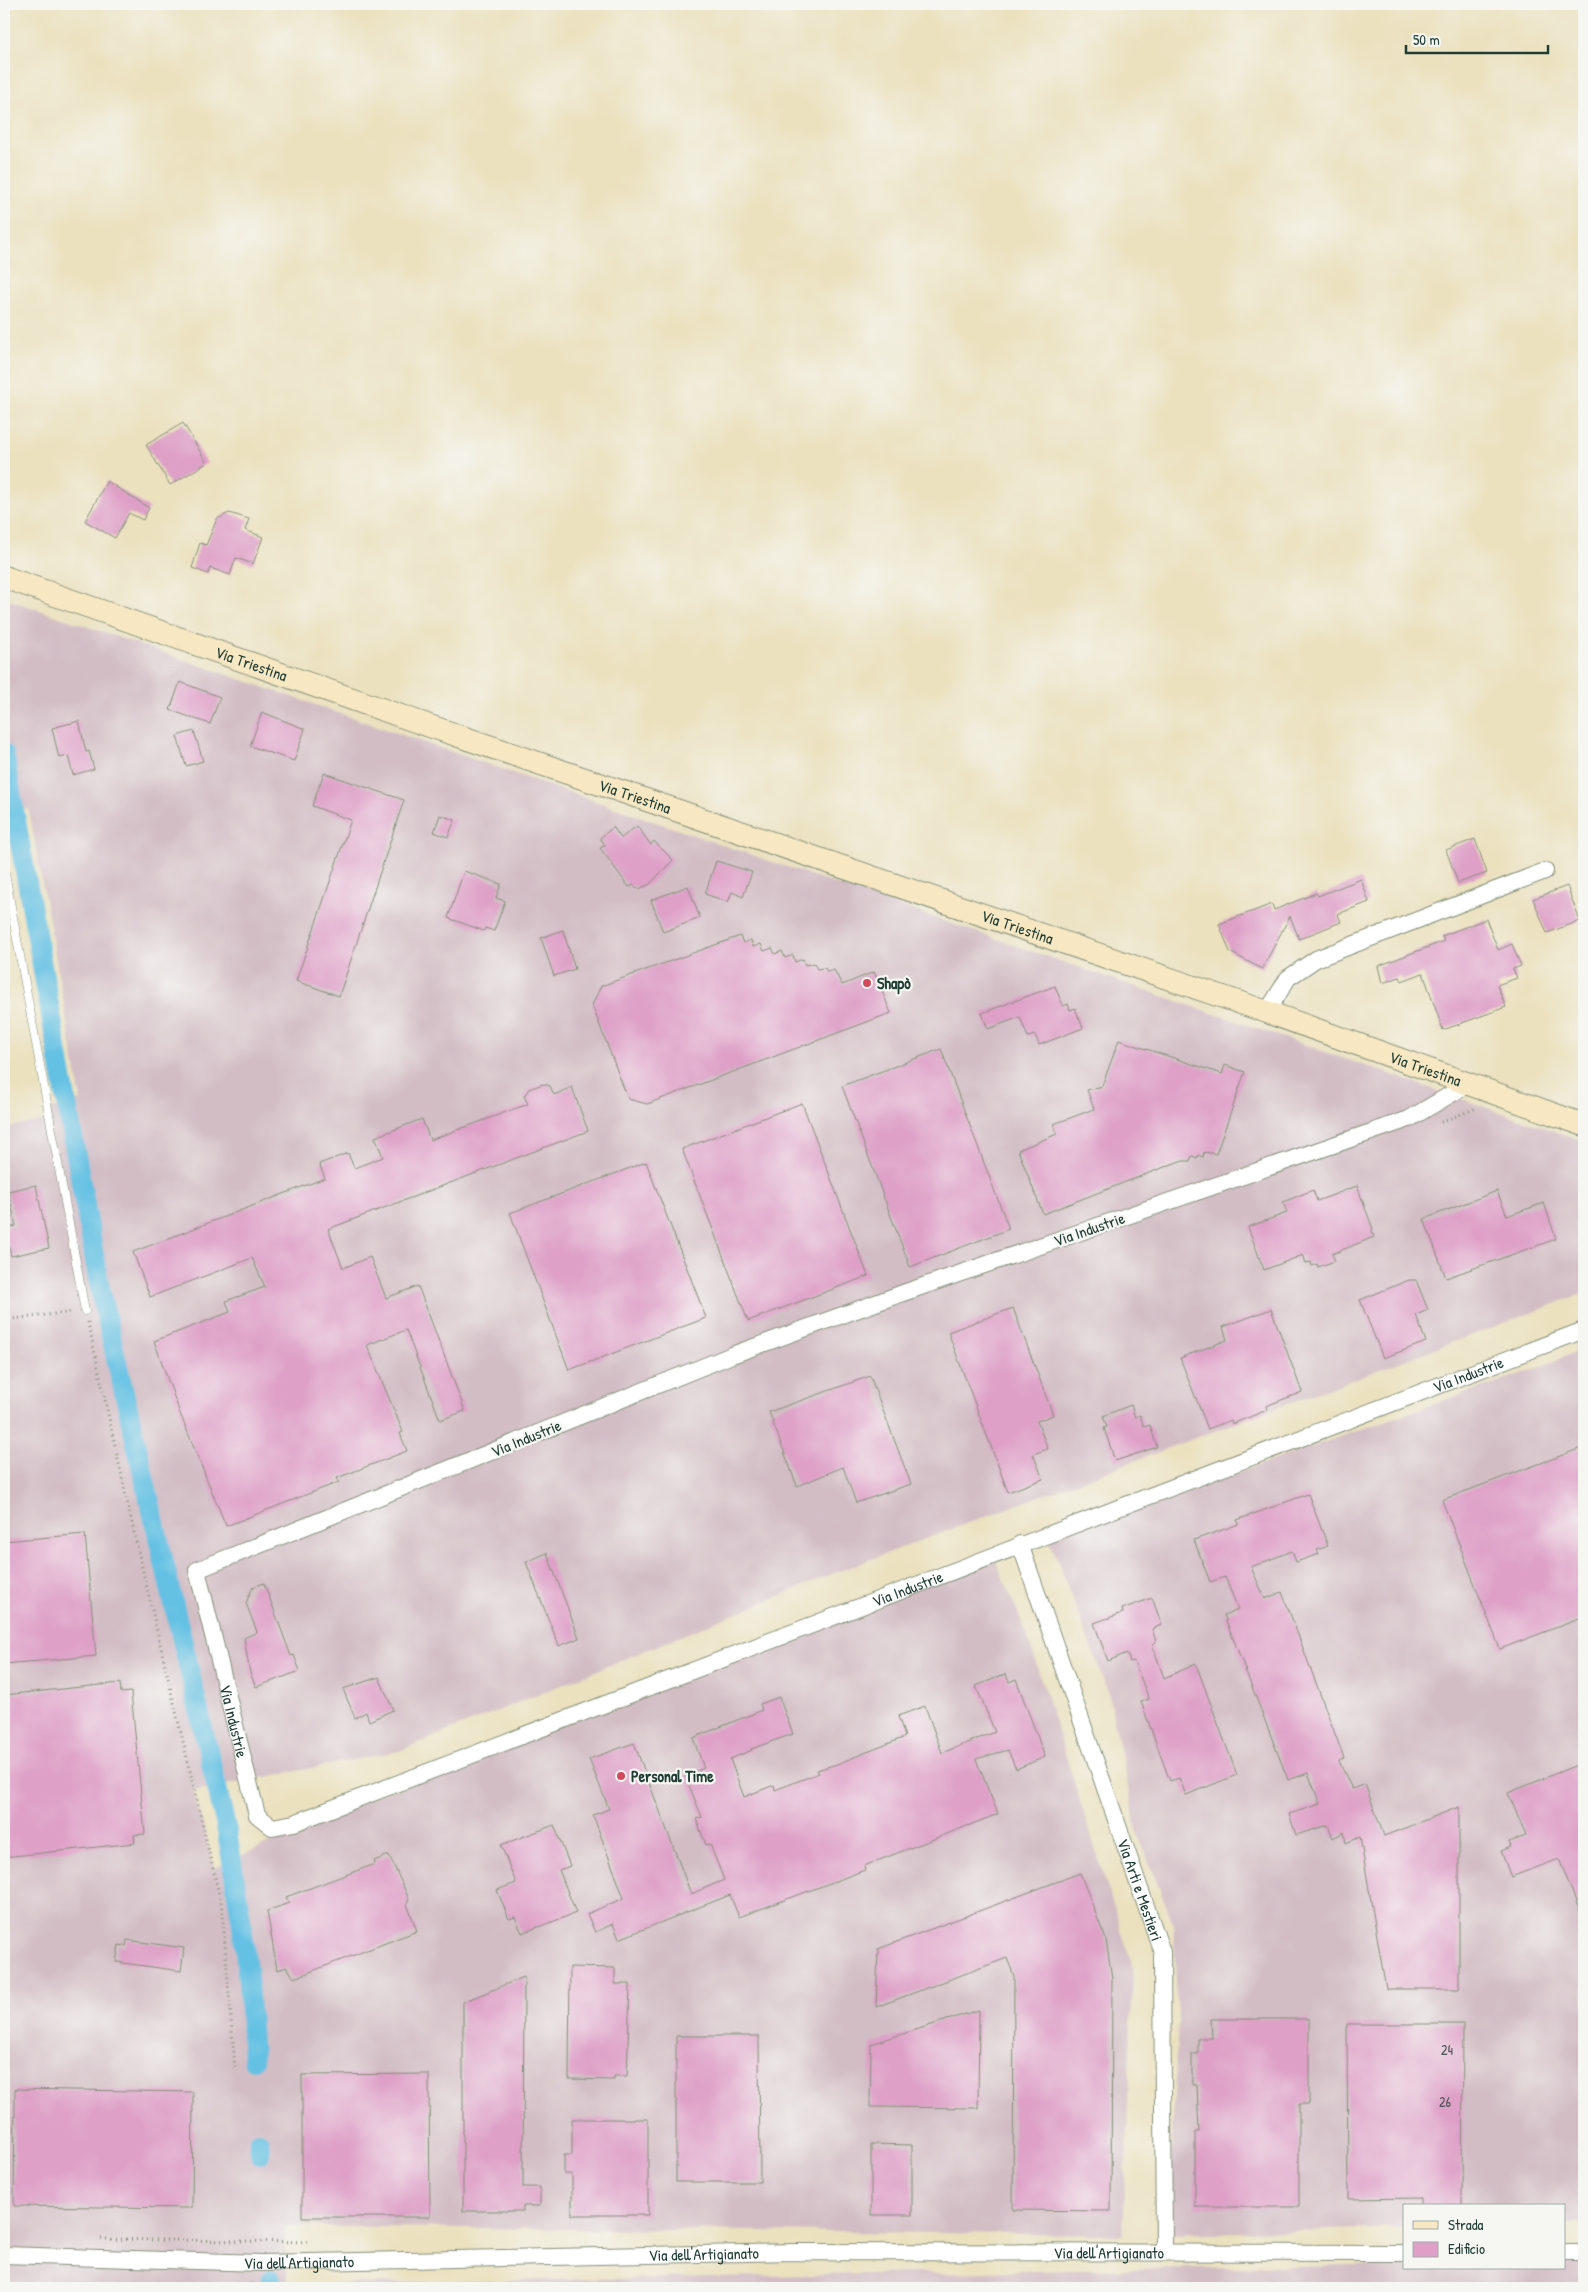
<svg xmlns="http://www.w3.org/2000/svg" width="1588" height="2292" viewBox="0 0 1588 2292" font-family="'Patrick Hand',sans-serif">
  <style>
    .industrial { fill: #d2bdc5 }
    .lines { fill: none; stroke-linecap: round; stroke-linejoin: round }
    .canal { stroke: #65c1e3; stroke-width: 20 }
    .building { fill: #dea0c7 }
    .lane-casing { stroke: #858f7a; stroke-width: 9 }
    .street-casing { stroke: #858f7a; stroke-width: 18 }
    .secondary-casing { stroke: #858f7a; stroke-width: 24 }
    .path { stroke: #858f7a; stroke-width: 3; stroke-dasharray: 1 4; stroke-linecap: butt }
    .lane { stroke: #fff; stroke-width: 8 }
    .street { stroke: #fff; stroke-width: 16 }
    .secondary { stroke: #f7e8c3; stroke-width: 22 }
    .poi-dot { fill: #d1495b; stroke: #f6f6f2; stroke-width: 2 }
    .labels { text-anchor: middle; stroke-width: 4.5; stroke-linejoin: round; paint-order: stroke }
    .number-label { font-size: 14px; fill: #4f5659 }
    .street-label { font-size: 16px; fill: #1f3d34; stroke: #f6f6f2 }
    .poi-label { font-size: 16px; font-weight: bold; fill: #1f3d34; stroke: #f6f6f2; text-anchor: start }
  </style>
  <rect width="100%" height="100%" fill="#f6f6f2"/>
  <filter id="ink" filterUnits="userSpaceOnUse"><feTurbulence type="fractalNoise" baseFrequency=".02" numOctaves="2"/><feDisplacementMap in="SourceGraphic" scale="10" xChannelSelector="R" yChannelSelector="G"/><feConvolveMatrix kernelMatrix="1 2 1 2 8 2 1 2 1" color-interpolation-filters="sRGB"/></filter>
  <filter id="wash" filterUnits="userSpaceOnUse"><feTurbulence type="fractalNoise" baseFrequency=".0096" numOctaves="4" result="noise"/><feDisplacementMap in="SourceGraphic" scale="20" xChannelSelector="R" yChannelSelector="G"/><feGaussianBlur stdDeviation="1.12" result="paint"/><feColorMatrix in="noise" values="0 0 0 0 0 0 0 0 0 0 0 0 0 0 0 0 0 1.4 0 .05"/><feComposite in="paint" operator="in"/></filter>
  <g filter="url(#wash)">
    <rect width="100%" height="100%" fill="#ebe1bf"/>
    <path class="industrial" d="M 4,598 L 1584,1141 L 1584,1293 L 842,1570 L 399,1751 L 194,1791 L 215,1868 L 358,1802 L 994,1557 L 1026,1632 L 1133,1967 L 1123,2235 L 285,2226 L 288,2285 L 1404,2264 L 1404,2268 L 1564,2268 L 1564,2261 L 1584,2261 L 1584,2288 L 4,2288 L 4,1128 L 47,1120 L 45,1111 L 81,1100 L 29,810 L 4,803 Z
      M 1584,1348 L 1584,2223 L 1564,2223 L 1564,2206 L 1404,2206 L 1404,2228 L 1167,2234 L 1178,2020 L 1173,1923 L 1138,1835 L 1108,1692 L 1049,1538 L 1541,1367 Z"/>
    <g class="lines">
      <path class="canal" d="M 4,754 L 101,1294 L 227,1831 L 242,1925 L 248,1979 L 253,2060
        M 259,2141 L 260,2154
        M 271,2280 L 271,2288"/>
    </g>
    <g id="blocks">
      <path class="building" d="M 183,423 L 207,463 L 170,485 L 146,445 Z
        M 107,481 L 149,508 L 143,520 L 129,513 L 115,538 L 85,521 Z
        M 229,513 L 249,519 L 245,530 L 263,537 L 253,564 L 236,558 L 230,575 L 210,568 L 208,574 L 192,568 L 200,543 L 206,545 L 217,519 Z
        M 180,682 L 220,697 L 210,724 L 170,710 Z
        M 262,712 L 305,729 L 294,761 L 250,746 Z
        M 79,721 L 86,752 L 89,751 L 94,769 L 73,775 L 68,756 L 59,758 L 52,728 Z
        M 194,731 L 203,761 L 186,766 L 177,736 Z
        M 324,773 L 404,800 L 339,996 L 296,981 L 351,820 L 312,806 Z
        M 440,815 L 455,820 L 448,837 L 434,832 Z
        M 637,826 L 651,845 L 654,841 L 673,860 L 650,884 L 639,889 L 634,885 L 629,887 L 600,848 L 605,845 L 600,838 L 613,827 L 621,838 Z
        M 1475,839 L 1487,873 L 1458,883 L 1446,850 Z
        M 716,861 L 752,872 L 743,897 L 732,892 L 728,902 L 705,894 Z
        M 464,871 L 501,884 L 496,898 L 505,901 L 494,931 L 485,928 L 484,931 L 448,918 Z
        M 1361,879 L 1369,902 L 1338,914 L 1341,922 L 1299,939 L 1290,916 L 1262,969 L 1230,952 L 1219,924 L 1272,904 L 1274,910 L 1316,893 L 1318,896 Z
        M 688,886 L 700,918 L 663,932 L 651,900 Z
        M 1567,886 L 1580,921 L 1547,933 L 1533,899 Z
        M 1486,919 L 1498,950 L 1512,944 L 1521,966 L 1513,969 L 1517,978 L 1497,985 L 1506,1007 L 1443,1030 L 1423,973 L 1402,981 L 1400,977 L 1382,983 L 1378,966 L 1444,941 L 1442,936 Z
        M 563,930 L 575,969 L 554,976 L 541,938 Z
        M 740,936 L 743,943 L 751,940 L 753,947 L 761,944 L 764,951 L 772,948 L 775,954 L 782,951 L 785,958 L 793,955 L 795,962 L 803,959 L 805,965 L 814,963 L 817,969 L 825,968 L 827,972 L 834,970 L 842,985 L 874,972 L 891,1013 L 647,1104 L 628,1099 L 592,1005 L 601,986 Z
        M 1055,986 L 1063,1006 L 1068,1004 L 1070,1010 L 1075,1008 L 1083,1028 L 1039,1045 L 1035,1035 L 1028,1037 L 1020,1017 L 988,1029 L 982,1013 Z
        M 1119,1040 L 1222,1074 L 1225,1065 L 1245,1072 L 1216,1154 L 1204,1152 L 1203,1157 L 1198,1155 L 1197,1158 L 1192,1156 L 1190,1161 L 1180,1161 L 1043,1214 L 1018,1150 L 1057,1134 L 1054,1124 L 1094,1109 L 1087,1090 L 1102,1086 Z
        M 941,1049 L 1009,1229 L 910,1267 L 842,1086 Z
        M 543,1084 L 550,1086 L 554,1095 L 572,1087 L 588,1131 L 328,1229 L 343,1268 L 370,1257 L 386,1298 L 418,1286 L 465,1411 L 440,1420 L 406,1330 L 367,1345 L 403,1432 L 400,1433 L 407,1451 L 337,1478 L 339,1482 L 226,1526 L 181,1416 L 154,1341 L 230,1312 L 226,1301 L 265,1287 L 252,1258 L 150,1297 L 133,1252 L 325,1178 L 319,1164 L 348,1153 L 354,1168 L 383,1157 L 375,1137 L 422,1119 L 430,1140 L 528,1104 L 524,1096 L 529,1089 Z
        M 802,1103 L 868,1276 L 748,1321 L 682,1149 Z
        M 646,1162 L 706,1318 L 569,1370 L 510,1213 Z
        M 36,1185 L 49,1248 L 11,1256 L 4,1229 L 16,1226 L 8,1191 Z
        M 1357,1186 L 1373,1229 L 1372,1230 L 1374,1237 L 1332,1254 L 1335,1261 L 1318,1267 L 1317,1264 L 1312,1266 L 1311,1262 L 1306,1263 L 1303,1255 L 1264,1270 L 1248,1227 L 1287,1213 L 1283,1202 L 1313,1190 L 1317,1201 Z
        M 1497,1191 L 1507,1216 L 1544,1203 L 1556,1239 L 1446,1278 L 1424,1219 Z
        M 1409,1280 L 1416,1280 L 1428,1310 L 1416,1315 L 1426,1342 L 1383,1358 L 1360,1300 Z
        M 1013,1308 L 1053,1415 L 1037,1421 L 1048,1449 L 1033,1454 L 1043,1479 L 1008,1492 L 948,1332 Z
        M 1271,1309 L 1302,1392 L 1266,1406 L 1267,1410 L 1232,1424 L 1231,1420 L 1208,1429 L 1180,1358 L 1227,1340 L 1223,1327 Z
        M 870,1376 L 911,1484 L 856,1503 L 843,1467 L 797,1486 L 769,1412 Z
        M 1131,1405 L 1135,1417 L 1140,1415 L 1144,1427 L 1150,1425 L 1157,1447 L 1115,1461 L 1104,1428 L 1107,1427 L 1103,1416 Z
        M 1584,1447 L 1584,1617 L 1500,1649 L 1442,1500 Z
        M 1308,1494 L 1328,1546 L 1317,1550 L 1319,1554 L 1296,1562 L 1292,1551 L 1251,1567 L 1265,1599 L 1282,1592 L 1344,1758 L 1339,1761 L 1352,1789 L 1365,1784 L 1384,1836 L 1459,1807 L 1459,1989 L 1386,1989 L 1360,1837 L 1346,1843 L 1344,1832 L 1333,1838 L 1328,1825 L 1296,1835 L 1289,1814 L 1320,1804 L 1308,1773 L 1288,1780 L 1224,1615 L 1238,1609 L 1225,1577 L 1210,1582 L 1194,1540 L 1239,1524 L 1237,1520 Z
        M 85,1534 L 96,1656 L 4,1664 L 4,1541 Z
        M 547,1553 L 579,1638 L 559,1646 L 526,1562 Z
        M 264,1583 L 291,1656 L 294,1655 L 300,1671 L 256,1687 L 250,1673 L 244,1638 L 257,1632 L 246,1603 L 253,1587 Z
        M 1152,1598 L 1162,1625 L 1152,1629 L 1156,1642 L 1152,1644 L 1164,1678 L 1196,1664 L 1237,1775 L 1186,1795 L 1179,1778 L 1170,1781 L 1141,1702 L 1149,1699 L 1134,1661 L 1130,1662 L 1127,1653 L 1108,1661 L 1094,1623 L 1123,1613 L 1122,1609 Z
        M 1006,1674 L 1009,1682 L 1016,1679 L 1045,1757 L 1016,1769 L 1008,1750 L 976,1759 L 998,1814 L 864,1866 L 865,1870 L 739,1917 L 730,1895 L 619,1939 L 613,1924 L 595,1932 L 587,1914 L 624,1898 L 593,1815 L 609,1809 L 589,1759 L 634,1743 L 691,1894 L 724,1880 L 710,1844 L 706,1845 L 696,1819 L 702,1817 L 685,1776 L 704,1768 L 693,1738 L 762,1710 L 760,1704 L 779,1697 L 793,1734 L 751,1749 L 752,1750 L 730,1759 L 744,1797 L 774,1785 L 775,1790 L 819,1773 L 817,1770 L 837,1764 L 905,1737 L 898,1716 L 925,1706 L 942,1753 L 995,1732 L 976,1686 Z
        M 379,1677 L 393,1710 L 369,1721 L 366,1712 L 355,1718 L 343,1689 Z
        M 120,1683 L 121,1693 L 131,1692 L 145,1834 L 134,1835 L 135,1843 L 4,1857 L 4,1695 Z
        M 1584,1762 L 1584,1919 L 1583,1919 L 1559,1859 L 1511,1877 L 1501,1851 L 1511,1847 L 1509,1842 L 1526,1836 L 1508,1793 Z
        M 554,1825 L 570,1866 L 559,1870 L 576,1913 L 522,1933 L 515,1917 L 509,1919 L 497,1890 L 516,1883 L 501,1845 Z
        M 389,1855 L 409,1899 L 407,1904 L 417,1931 L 294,1978 L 287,1967 L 277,1970 L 267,1911 L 289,1903 L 286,1897 L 375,1864 L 374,1861 Z
        M 1080,1873 L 1106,1940 L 1112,1978 L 1111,2211 L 1013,2210 L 1014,1976 L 1007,1958 L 876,2007 L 878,1949 Z
        M 127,1940 L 184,1948 L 181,1971 L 116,1962 L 119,1945 L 126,1946 Z
        M 570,1967 L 615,1968 L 615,1984 L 630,1984 L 627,2076 L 614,2076 L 614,2080 L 569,2079 Z
        M 524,1977 L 523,2187 L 540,2187 L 540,2206 L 523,2206 L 523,2211 L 463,2211 L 463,2002 Z
        M 979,2010 L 978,2108 L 870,2107 L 871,2044 Z
        M 1211,2019 L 1309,2019 L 1309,2104 L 1299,2104 L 1299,2207 L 1195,2207 L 1195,2132 L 1199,2132 L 1197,2085 L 1192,2085 L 1192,2054 L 1198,2054 L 1198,2038 L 1212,2038 Z
        M 1347,2024 L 1463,2024 L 1462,2206 L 1421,2206 L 1421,2198 L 1348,2199 Z
        M 676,2036 L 759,2036 L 760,2182 L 676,2182 Z
        M 429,2074 L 430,2217 L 302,2217 L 302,2075 Z
        M 15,2089 L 193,2092 L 192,2208 L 14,2206 Z
        M 572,2119 L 648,2119 L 648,2215 L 572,2215 L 572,2174 L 564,2174 L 564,2155 L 572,2155 Z
        M 871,2144 L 912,2145 L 912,2215 L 871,2215 Z"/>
    </g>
  </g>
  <g filter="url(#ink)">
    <use href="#blocks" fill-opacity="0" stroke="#858f7a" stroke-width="1"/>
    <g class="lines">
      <g class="lane-casing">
        <path id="lane" d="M 4,868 L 85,1311"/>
      </g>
      <g class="street-casing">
        <g id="street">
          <path d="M 1267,1012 L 1288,978 L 1316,959 L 1545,871"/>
          <path id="s1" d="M 1470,1083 L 1409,1119 L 903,1293 L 732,1355 L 197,1570 L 257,1815 L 272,1827 L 294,1823 L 1584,1330"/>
          <path id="s2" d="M 1020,1544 L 1162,1952 L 1164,2251"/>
          <path d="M 1564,2253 L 1584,2253"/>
          <path id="s3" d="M 4,2255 L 261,2263 L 795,2252 L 1404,2253"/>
        </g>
      </g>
      <g class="secondary-casing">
        <g id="secondary">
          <path id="s4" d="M 4,577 L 418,722 L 1267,1012 L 1584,1125"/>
        </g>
      </g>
      <path class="path" d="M 1441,1122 L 1477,1108
        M 4,1320 L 73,1312
        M 88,1322 L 137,1546 L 222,1907 L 235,2068
        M 101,2239 L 310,2242
        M 250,2283 L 251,2288"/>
      <use href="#lane" class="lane"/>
      <use href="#street" class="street"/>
      <use href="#secondary" class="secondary"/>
    </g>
  </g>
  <g class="poi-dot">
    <circle cx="867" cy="983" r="5"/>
    <circle cx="621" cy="1776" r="5"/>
  </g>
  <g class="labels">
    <g class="number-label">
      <text x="1447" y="2055">24</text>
      <text x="1445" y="2107">26</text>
    </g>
    <g class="street-label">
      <text dy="6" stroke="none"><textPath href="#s4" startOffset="262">Via Triestina</textPath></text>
      <text dy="6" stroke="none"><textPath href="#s4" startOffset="668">Via Triestina</textPath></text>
      <text dy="6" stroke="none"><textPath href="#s4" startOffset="1072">Via Triestina</textPath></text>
      <text dy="6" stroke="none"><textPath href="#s4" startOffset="1504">Via Triestina</textPath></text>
      <text transform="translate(1089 1229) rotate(-19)" y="6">Via Industrie</text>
      <text dy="6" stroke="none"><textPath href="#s1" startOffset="2915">Via Industrie</textPath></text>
      <text transform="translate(526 1438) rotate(-22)" y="6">Via Industrie</text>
      <text dy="6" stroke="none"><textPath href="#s1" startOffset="2315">Via Industrie</textPath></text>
      <text dy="6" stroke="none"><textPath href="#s1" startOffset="1520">Via Industrie</textPath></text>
      <text dy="6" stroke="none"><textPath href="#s2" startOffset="366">Via Arti e Mestieri</textPath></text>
      <text dy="6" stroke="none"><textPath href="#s3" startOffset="1105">Via dell'Artigianato</textPath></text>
      <text dy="6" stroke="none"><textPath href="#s3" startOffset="700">Via dell'Artigianato</textPath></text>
      <text dy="6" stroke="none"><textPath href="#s3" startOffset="295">Via dell'Artigianato</textPath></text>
    </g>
    <g class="poi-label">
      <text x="877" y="989">Shapò</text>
      <text x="631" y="1782">Personal Time</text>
    </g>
  </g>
  <rect width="1588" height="2292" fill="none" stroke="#f6f6f2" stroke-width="20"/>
  <rect x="1403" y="2204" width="162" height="65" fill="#f6f6f2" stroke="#a0aca6"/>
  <rect x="1413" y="2221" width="25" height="8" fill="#f7e8c3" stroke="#a0aca6"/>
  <text x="1448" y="2230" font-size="15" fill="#1f3d34">Strada</text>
  <rect x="1413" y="2242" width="25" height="15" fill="#dea0c7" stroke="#a0aca6"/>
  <text x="1448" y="2254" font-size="15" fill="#1f3d34">Edificio</text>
  <path d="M1406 45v8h142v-8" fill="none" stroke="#1f3d34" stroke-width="2.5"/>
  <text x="1413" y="45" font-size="15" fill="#1f3d34" stroke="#f6f6f2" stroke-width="4" paint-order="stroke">50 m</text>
</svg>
